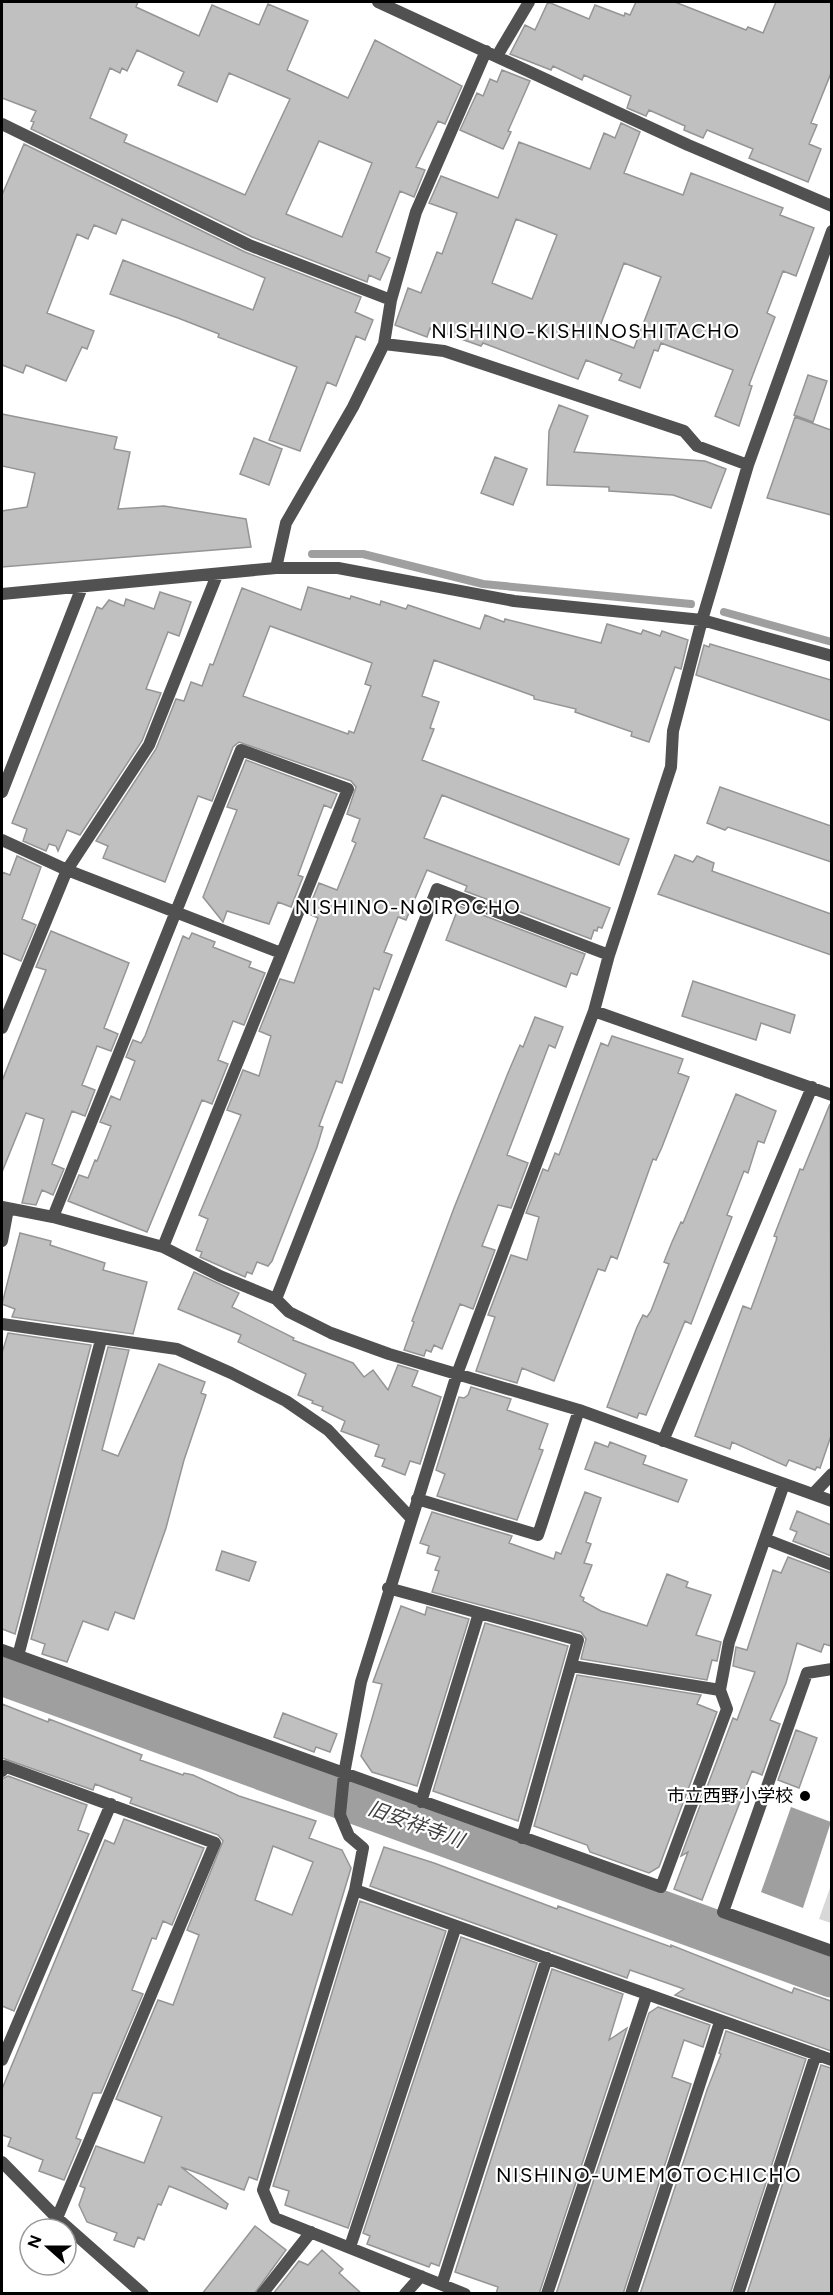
<svg xmlns="http://www.w3.org/2000/svg" width="833" height="2295" viewBox="0 0 833 2295" font-family="Figtree,'Noto Sans JP',sans-serif">
  <style>
    .green { fill: #d8d8d8 }
    .water { fill: #9f9f9f }
    .lines { fill: none; stroke-linecap: round; stroke-linejoin: round }
    .stream { stroke: #9f9f9f; stroke-width: 8 }
    .river { stroke: #9f9f9f; stroke-width: 45 }
    .building { fill: #c0c0c0; stroke: #959595; stroke-width: 1.5; fill-rule: evenodd }
    .street { stroke: #515151; stroke-width: 12 }
    .poi-dot { fill: #000; stroke: #fff; stroke-width: 2 }
    .labels { text-anchor: middle; stroke-width: 4.5; stroke-linejoin: round; paint-order: stroke }
    .poi-label { font-size: 18px; fill: #000; stroke: #fff; text-anchor: end }
    .neighbourhood-label { font-size: 20px; letter-spacing: 1.5px; fill: #000; stroke: #fff }
    .water-label { font-size: 20px; font-style: italic; fill: #404040; stroke: #fff }
  </style>
  <rect width="100%" height="100%" fill="#fff"/>
  <path class="green" d="M 831,1885 L 831,1923 L 819,1919 Z"/>
  <path class="water" d="M 791,1807 L 831,1822 L 803,1908 L 761,1892 Z"/>
  <g class="lines">
    <path class="stream" d="M 312,554 L 363,554 L 483,584 L 691,604
      M 724,612 L 832,642"/>
    <path class="river" d="M 2,1673 L 832,1975"/>
  </g>
  <path class="building" d="M 2,2 L 138,2 L 136,7 L 199,36 L 212,5 L 259,25 L 268,4 L 308,21 L 287,70 L 348,98 L 375,40 L 462,86 L 445,124 L 438,121 L 416,167 L 425,170 L 414,197 L 400,191 L 376,252 L 390,258 L 380,280 L 369,275 L 367,282 L 252,237 L 31,129 L 34,122 L 31,121 L 36,111 L 2,98 ZM 137,50 L 184,72 L 178,85 L 217,102 L 229,73 L 290,99 L 245,195 L 124,142 L 127,135 L 90,118 L 110,68 L 120,73 L 122,68 L 127,71 ZM 319,141 L 372,163 L 342,237 L 286,214 Z
    M 548,2 L 589,19 L 595,5 L 624,16 L 625,13 L 630,15 L 636,2 L 675,2 L 746,30 L 748,27 L 763,33 L 776,2 L 831,2 L 831,73 L 811,123 L 817,125 L 809,144 L 821,149 L 808,182 L 749,158 L 753,149 L 707,130 L 703,138 L 684,130 L 685,126 L 649,110 L 646,116 L 627,108 L 631,96 L 584,75 L 582,80 L 553,66 L 551,70 L 510,54 L 525,25 L 535,30 Z
    M 502,70 L 530,81 L 508,131 L 511,132 L 503,149 L 460,130 L 477,93 L 483,96 L 490,79 L 497,82 Z
    M 621,123 L 640,132 L 624,173 L 683,195 L 691,173 L 783,208 L 780,215 L 814,228 L 796,276 L 783,271 L 767,313 L 775,317 L 749,385 L 752,386 L 739,426 L 715,416 L 733,370 L 661,343 L 658,351 L 654,350 L 640,388 L 619,380 L 622,374 L 586,360 L 578,379 L 483,343 L 481,346 L 430,328 L 427,337 L 395,325 L 408,288 L 421,293 L 437,252 L 442,254 L 457,213 L 429,203 L 441,176 L 498,198 L 519,142 L 590,169 L 604,133 L 615,138 ZM 516,219 L 557,235 L 532,299 L 492,283 ZM 624,263 L 661,277 L 634,348 L 597,334 Z
    M 24,144 L 245,252 L 361,297 L 355,312 L 373,320 L 365,340 L 356,336 L 336,386 L 327,382 L 300,451 L 269,440 L 297,367 L 218,337 L 219,334 L 178,318 L 110,294 L 123,260 L 253,310 L 265,278 L 122,219 L 116,234 L 94,225 L 88,239 L 77,234 L 47,313 L 94,331 L 87,349 L 82,347 L 66,381 L 26,365 L 23,373 L 2,365 L 2,195 Z
    M 808,375 L 827,381 L 813,422 L 794,415 Z
    M 559,405 L 588,416 L 574,452 L 705,461 L 726,469 L 711,508 L 673,495 L 609,491 L 609,487 L 547,485 L 549,431 Z
    M 2,414 L 117,437 L 114,449 L 130,452 L 118,509 L 164,506 L 246,519 L 251,547 L 2,567 L 2,511 L 27,507 L 35,473 L 2,466 Z
    M 795,417 L 831,430 L 831,515 L 767,498 Z
    M 254,438 L 282,449 L 269,485 L 240,474 Z
    M 495,457 L 527,469 L 513,505 L 481,493 Z
    M 308,587 L 350,599 L 351,596 L 380,605 L 381,601 L 406,609 L 408,605 L 480,629 L 485,615 L 504,622 L 505,619 L 601,643 L 607,624 L 641,634 L 643,630 L 660,636 L 662,631 L 688,640 L 681,669 L 675,667 L 649,742 L 631,736 L 632,732 L 575,712 L 576,709 L 534,699 L 534,696 L 434,660 L 422,696 L 439,702 L 430,728 L 434,729 L 422,760 L 629,839 L 619,865 L 442,795 L 424,838 L 610,908 L 602,928 L 598,927 L 597,931 L 594,930 L 591,939 L 465,891 L 467,886 L 427,870 L 406,920 L 398,917 L 384,952 L 392,955 L 379,990 L 374,988 L 342,1083 L 336,1081 L 319,1126 L 323,1127 L 317,1147 L 272,1261 L 268,1266 L 257,1262 L 252,1274 L 247,1272 L 245,1277 L 200,1257 L 202,1252 L 196,1250 L 208,1219 L 199,1215 L 241,1115 L 227,1110 L 243,1070 L 259,1076 L 271,1036 L 259,1031 L 280,979 L 294,983 L 312,934 L 318,918 L 307,913 L 319,883 L 337,890 L 356,843 L 352,841 L 360,819 L 347,814 L 356,787 L 351,781 L 239,742 L 233,747 L 212,801 L 198,796 L 165,882 L 103,858 L 108,846 L 96,841 L 156,749 L 176,699 L 184,701 L 191,682 L 202,686 L 210,664 L 213,665 L 242,588 L 301,610 ZM 270,626 L 372,663 L 365,684 L 371,686 L 354,733 L 349,731 L 348,734 L 243,696 Z
    M 160,592 L 191,602 L 179,636 L 168,632 L 146,689 L 161,693 L 142,741 L 80,835 L 67,830 L 58,851 L 56,846 L 49,844 L 46,851 L 23,841 L 27,829 L 12,823 L 97,607 L 102,609 L 109,600 L 124,606 L 126,599 L 154,609 Z
    M 710,644 L 831,680 L 831,721 L 696,675 L 704,645 L 709,647 Z
    M 246,760 L 337,794 L 331,808 L 324,805 L 298,875 L 303,877 L 291,907 L 278,902 L 269,924 L 227,911 L 223,922 L 203,897 L 237,810 L 227,807 Z
    M 720,787 L 831,826 L 831,862 L 728,827 L 725,830 L 707,823 Z
    M 675,855 L 693,862 L 697,856 L 714,863 L 712,871 L 831,914 L 831,955 L 658,894 Z
    M 17,856 L 41,867 L 22,919 L 36,925 L 21,961 L 2,953 L 2,872 L 10,875 Z
    M 459,906 L 585,954 L 577,975 L 571,973 L 566,987 L 446,940 Z
    M 51,931 L 129,963 L 104,1028 L 118,1034 L 111,1051 L 97,1046 L 82,1085 L 95,1090 L 85,1116 L 72,1111 L 52,1164 L 64,1169 L 53,1195 L 42,1190 L 36,1205 L 22,1203 L 44,1119 L 26,1113 L 2,1172 L 2,1081 L 46,970 L 36,967 Z
    M 192,933 L 215,942 L 213,947 L 251,962 L 249,967 L 265,973 L 244,1025 L 233,1021 L 218,1060 L 228,1064 L 212,1104 L 202,1100 L 147,1232 L 68,1201 L 79,1175 L 88,1178 L 95,1160 L 97,1161 L 111,1126 L 100,1122 L 111,1096 L 120,1100 L 135,1061 L 126,1057 L 133,1040 L 141,1043 L 145,1036 L 183,936 L 189,939 Z
    M 693,981 L 795,1015 L 790,1033 L 761,1023 L 756,1040 L 682,1016 Z
    M 535,1017 L 563,1027 L 555,1048 L 549,1045 L 507,1155 L 528,1163 L 511,1208 L 498,1205 L 482,1246 L 495,1250 L 473,1309 L 460,1304 L 442,1349 L 434,1345 L 431,1352 L 426,1350 L 424,1356 L 404,1350 L 414,1322 L 412,1321 L 454,1208 L 508,1073 L 520,1045 L 523,1047 Z
    M 612,1036 L 683,1059 L 678,1073 L 689,1077 L 662,1147 L 656,1160 L 653,1159 L 617,1259 L 611,1256 L 605,1271 L 598,1269 L 554,1381 L 522,1368 L 517,1383 L 476,1371 L 495,1317 L 488,1315 L 511,1255 L 527,1260 L 539,1217 L 526,1213 L 543,1169 L 548,1171 L 555,1153 L 559,1155 L 601,1043 L 608,1046 Z
    M 736,1094 L 776,1111 L 764,1143 L 758,1141 L 748,1173 L 744,1171 L 727,1215 L 732,1217 L 691,1324 L 685,1321 L 646,1415 L 639,1413 L 637,1418 L 607,1407 L 637,1327 L 643,1315 L 647,1317 L 651,1311 L 669,1264 L 664,1262 L 672,1242 L 681,1222 L 683,1223 Z
    M 830,1104 L 831,1436 L 820,1468 L 817,1467 L 815,1470 L 789,1460 L 786,1466 L 732,1442 L 730,1449 L 695,1436 L 743,1306 L 751,1309 L 776,1241 L 777,1237 L 774,1236 L 800,1169 L 803,1170 Z
    M 20,1233 L 51,1241 L 50,1245 L 105,1263 L 103,1270 L 147,1282 L 133,1334 L 12,1317 L 15,1309 L 2,1304 Z
    M 194,1272 L 239,1293 L 232,1307 L 294,1338 L 293,1340 L 353,1363 L 364,1377 L 373,1370 L 388,1390 L 398,1365 L 418,1371 L 412,1386 L 441,1397 L 420,1464 L 410,1461 L 405,1475 L 382,1466 L 385,1459 L 375,1456 L 379,1445 L 341,1431 L 345,1421 L 322,1410 L 323,1407 L 312,1403 L 313,1401 L 298,1395 L 306,1374 L 238,1342 L 241,1335 L 178,1309 Z
    M 8,1333 L 91,1345 L 15,1634 L 2,1629 L 2,1353 Z
    M 108,1347 L 129,1350 L 102,1450 L 118,1456 L 159,1364 L 205,1382 L 201,1393 L 206,1395 L 184,1460 L 166,1528 L 134,1619 L 115,1612 L 108,1630 L 83,1621 L 67,1662 L 42,1654 L 45,1644 L 31,1639 Z
    M 471,1387 L 511,1399 L 507,1410 L 548,1424 L 539,1449 L 543,1450 L 517,1520 L 437,1496 L 445,1474 L 436,1470 L 457,1403 L 459,1397 L 464,1398 L 468,1395 Z
    M 595,1442 L 608,1447 L 610,1442 L 646,1456 L 643,1464 L 687,1480 L 678,1502 L 585,1469 Z
    M 585,1492 L 601,1498 L 586,1542 L 591,1544 L 584,1563 L 592,1565 L 580,1596 L 584,1598 L 583,1601 L 601,1611 L 647,1626 L 667,1574 L 688,1582 L 686,1587 L 711,1595 L 696,1635 L 721,1642 L 717,1661 L 712,1660 L 707,1680 L 581,1659 L 586,1639 L 581,1632 L 432,1592 L 439,1571 L 435,1570 L 440,1557 L 427,1553 L 429,1546 L 420,1543 L 432,1512 L 512,1536 L 509,1543 L 554,1559 L 556,1552 L 561,1554 Z
    M 797,1511 L 831,1525 L 831,1556 L 793,1541 L 797,1532 L 790,1529 Z
    M 222,1551 L 256,1562 L 249,1581 L 216,1570 Z
    M 788,1557 L 831,1573 L 831,1646 L 824,1644 L 821,1652 L 797,1643 L 786,1683 L 770,1720 L 780,1724 L 762,1775 L 752,1771 L 702,1900 L 674,1889 L 688,1852 L 681,1856 L 733,1718 L 737,1720 L 755,1672 L 733,1666 L 736,1647 L 747,1650 L 773,1570 L 781,1573 Z
    M 401,1606 L 425,1615 L 427,1607 L 469,1619 L 417,1786 L 372,1772 L 361,1756 L 382,1684 L 373,1682 Z
    M 485,1623 L 568,1646 L 518,1821 L 433,1791 Z
    M 577,1675 L 701,1695 L 697,1704 L 717,1712 L 659,1867 L 649,1873 L 590,1852 L 587,1845 L 534,1826 Z
    M 2,1704 L 48,1722 L 49,1719 L 142,1755 L 140,1760 L 183,1775 L 184,1773 L 193,1775 L 239,1796 L 316,1821 L 309,1838 L 342,1850 L 351,1868 L 257,2180 L 249,2177 L 244,2190 L 181,2167 L 228,2204 L 226,2209 L 169,2186 L 161,2205 L 158,2204 L 144,2240 L 138,2237 L 134,2247 L 114,2240 L 117,2233 L 87,2222 L 79,2205 L 85,2188 L 80,2186 L 96,2146 L 144,2163 L 162,2117 L 116,2099 L 158,2000 L 173,2005 L 199,1935 L 187,1930 L 223,1841 L 218,1835 L 130,1803 L 132,1798 L 95,1784 L 93,1790 L 2,1758 ZM 273,1846 L 313,1862 L 292,1915 L 255,1900 Z
    M 283,1713 L 337,1734 L 330,1752 L 316,1747 L 314,1752 L 274,1737 Z
    M 796,1730 L 817,1738 L 799,1788 L 778,1780 Z
    M 8,1776 L 87,1805 L 78,1830 L 89,1834 L 14,2011 L 2,2006 L 2,1779 Z
    M 124,1819 L 204,1848 L 172,1925 L 163,1921 L 156,1939 L 152,1938 L 132,1990 L 143,1994 L 101,2093 L 93,2093 L 76,2138 L 81,2140 L 64,2180 L 39,2171 L 43,2160 L 8,2146 L 11,2138 L 2,2135 L 2,2089 L 105,1840 L 114,1844 Z
    M 384,1847 L 434,1863 L 557,1909 L 558,1906 L 671,1947 L 671,1945 L 792,1993 L 794,1988 L 831,2001 L 831,2051 L 675,1995 L 684,1989 L 630,1970 L 627,1978 L 370,1886 Z
    M 360,1901 L 446,1931 L 348,2228 L 285,2205 L 289,2191 L 273,2186 Z
    M 461,1937 L 537,1963 L 439,2266 L 431,2263 L 429,2267 L 367,2244 L 370,2236 L 363,2233 Z
    M 552,1969 L 623,1994 L 609,2040 L 627,2028 L 539,2294 L 496,2294 L 498,2287 L 455,2272 Z
    M 658,2007 L 710,2025 L 703,2047 L 684,2040 L 672,2077 L 691,2084 L 623,2294 L 556,2294 L 649,2013 Z
    M 726,2031 L 806,2059 L 730,2294 L 640,2294 L 707,2090 L 721,2054 L 719,2053 Z
    M 821,2065 L 831,2068 L 831,2294 L 747,2294 Z
    M 255,2226 L 286,2250 L 254,2294 L 202,2294 Z
    M 322,2250 L 343,2269 L 339,2273 L 362,2294 L 273,2294 L 299,2261 L 308,2265 Z"/>
  <g class="lines">
    <path class="street" d="M 378,2 L 688,145 L 832,206
      M 497,56 L 529,2
      M 2,124 L 249,245 L 391,300
      M 384,344 L 444,351 L 684,431 L 697,446 L 748,465
      M 276,568 L 286,523 L 353,407 L 384,344 L 391,300 L 416,212 L 486,51
      M 2,594 L 276,568 L 338,568 L 514,601 L 702,620 L 832,656
      M 2,792 L 82,587
      M 2,840 L 67,870 L 281,953
      M 594,1011 L 832,1095
      M 2,1028 L 67,870 L 149,745 L 217,575
      M 2,1207 L 53,1217 L 163,1247 L 220,1276 L 276,1299 L 289,1312 L 331,1333 L 389,1354 L 579,1410 L 832,1501
      M 53,1217 L 241,750 L 348,789 L 163,1247
      M 2,1241 L 8,1209
      M 276,1299 L 437,889 L 609,955
      M 2,1324 L 177,1349 L 231,1373 L 286,1401 L 328,1430 L 411,1518
      M 663,1441 L 812,1087
      M 813,1494 L 832,1474
      M 417,1499 L 538,1535 L 579,1410
      M 765,1539 L 832,1565
      M 388,1588 L 578,1640 L 522,1838
      M 2,1650 L 661,1887 L 727,1709 L 720,1690 L 729,1642 L 784,1484
      M 18,1656 L 101,1340
      M 572,1666 L 720,1690
      M 832,1669 L 807,1673 L 723,1912 L 832,1951
      M 2,1771 L 4,1766 L 215,1843 L 57,2218
      M 421,1802 L 479,1613
      M 355,1890 L 832,2060
      M 2,2060 L 111,1804
      M 2,2162 L 57,2218 L 143,2294
      M 350,2247 L 456,1926
      M 442,2284 L 547,1958
      M 262,2294 L 311,2232
      M 405,2294 L 421,2276
      M 465,2294 L 275,2218 L 263,2190 L 355,1890 L 363,1848 L 349,1836 L 340,1815 L 344,1774 L 361,1682 L 457,1374 L 594,1011 L 609,955 L 671,767 L 673,731 L 702,620 L 748,465 L 832,231
      M 547,2294 L 647,1994
      M 631,2294 L 720,2022
      M 738,2294 L 816,2054"/>
  </g>
  <circle class="poi-dot" cx="805" cy="1796" r="6"/>
  <g class="labels">
    <g class="poi-label">
      <text x="793" y="1802">市立西野小学校</text>
    </g>
    <g class="neighbourhood-label">
      <text x="586" y="338">NISHINO-KISHINOSHITACHO</text>
      <text x="408" y="914">NISHINO-NOIROCHO</text>
      <text x="649" y="2182">NISHINO-UMEMOTOCHICHO</text>
    </g>
    <g class="water-label">
      <text transform="translate(416 1824) rotate(20)" y="7">旧安祥寺川</text>
    </g>
  </g>
  <rect width="833" height="2295" fill="none" stroke="#000000" stroke-width="6"/>
  <g transform="translate(48 2247) rotate(291)"><circle r="28" fill="#ffffff" stroke="#999999" stroke-width="1.5"/>
  <path d="M0-4.5L10 22L0 15L-10 22Z" fill="#000000"/>
  <text y="-9" font-size="16" font-weight="bold" text-anchor="middle" fill="#000000">N</text>
  </g>
</svg>
